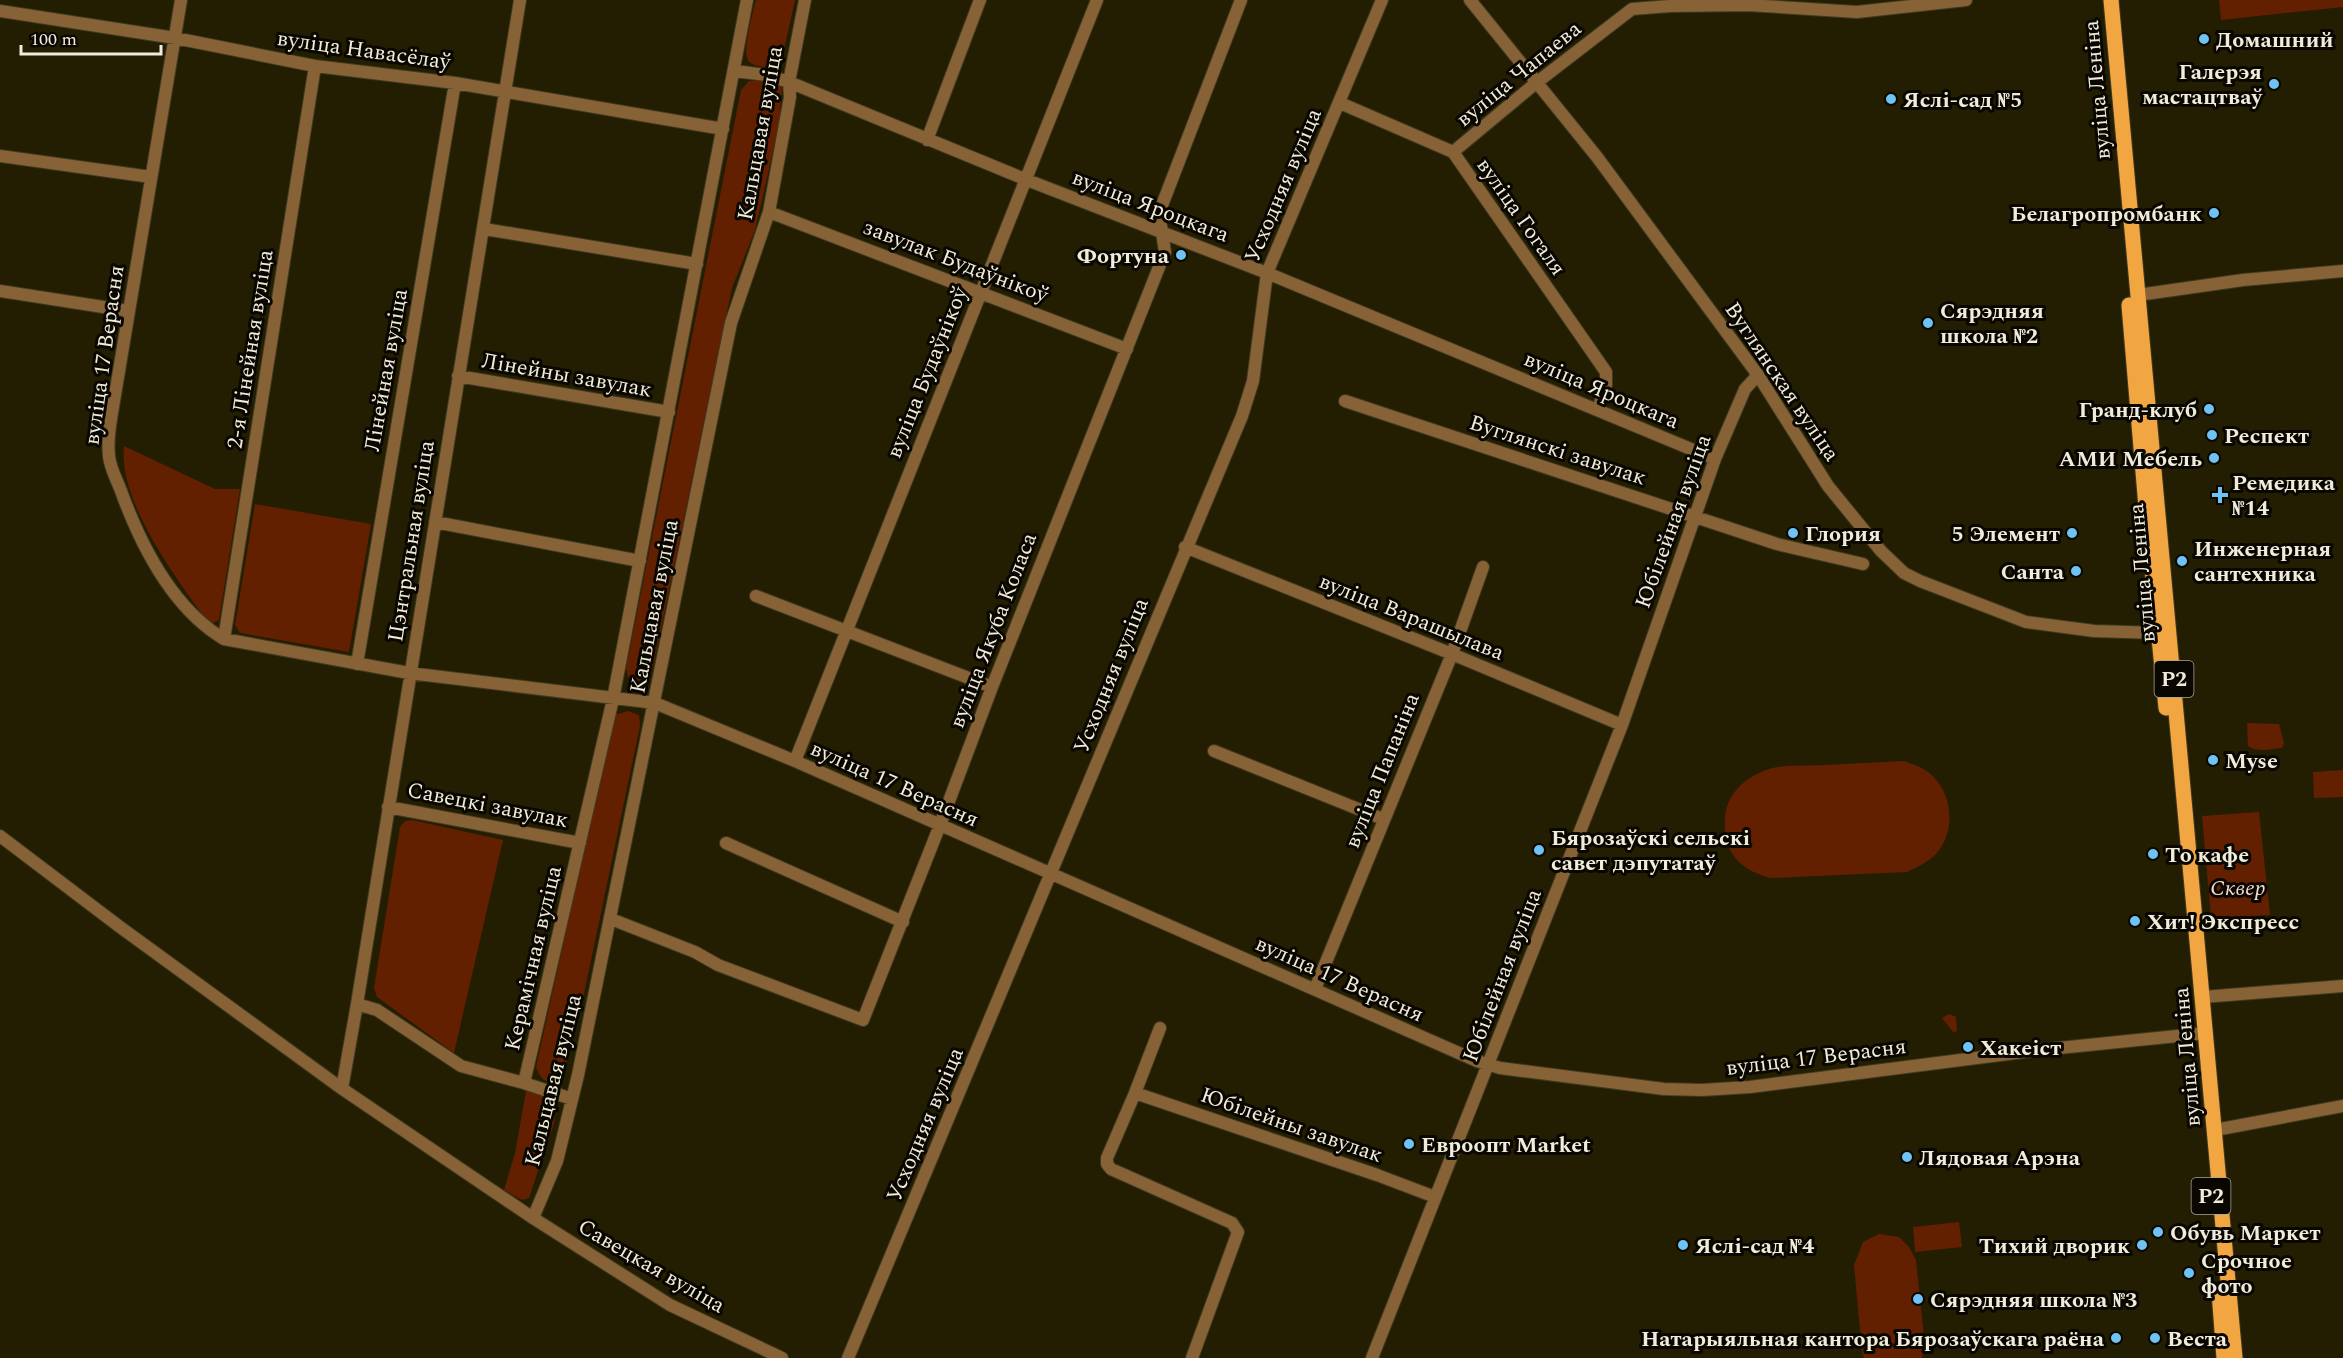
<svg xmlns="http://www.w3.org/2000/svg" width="2343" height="1358" viewBox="0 0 2343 1358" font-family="Spectral,serif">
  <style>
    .green { fill: #632000 }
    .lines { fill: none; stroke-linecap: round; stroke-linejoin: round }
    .minor-casing { stroke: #403a21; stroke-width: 14 }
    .major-casing { stroke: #403a21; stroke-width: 17 }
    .minor { stroke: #866236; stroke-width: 12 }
    .major { stroke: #f2a641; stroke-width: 15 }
    .poi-dot { fill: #6fc2f4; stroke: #0a0701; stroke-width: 2 }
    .labels { text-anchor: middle; stroke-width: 6; stroke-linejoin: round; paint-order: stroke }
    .shield { fill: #0a0701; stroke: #aba79a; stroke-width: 1.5 }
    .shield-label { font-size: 21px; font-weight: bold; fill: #f0ecdc }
    .poi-label { font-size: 22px; font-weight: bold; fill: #f0ecdc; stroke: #0a0701; text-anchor: start }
    .street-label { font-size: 22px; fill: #f0ecdc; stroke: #0a0701 }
    .park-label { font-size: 22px; font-style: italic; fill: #f3dcd3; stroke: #0a0701 }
  </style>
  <rect width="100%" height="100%" fill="#231d02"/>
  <path class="green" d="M 756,0 L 795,0 L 783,54 C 779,62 774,66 765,67 C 760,67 751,65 748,60 C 742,52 753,11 756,0 Z
    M 2219,0 L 2343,0 L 2343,7 L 2221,20 Z
    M 762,80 L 773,81 L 782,87 L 779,125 L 755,230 L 732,288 L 650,681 L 645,685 L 628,677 L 626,668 L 741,90 L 749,81 Z
    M 124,446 L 215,489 L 240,489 L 219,620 L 213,623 L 207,621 C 176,578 118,501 124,446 Z
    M 255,504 L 371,524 L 349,652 L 240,633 L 235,625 Z
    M 628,711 L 639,715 L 640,726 L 584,994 L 562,1078 L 556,1084 C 544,1082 540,1078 536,1067 L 614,715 Z
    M 2247,723 L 2279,724 L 2284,743 L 2282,748 C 2270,749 2258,753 2248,746 Z
    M 1904,761 C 1911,764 1919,766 1925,770 C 1953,788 1958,831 1935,855 C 1927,863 1917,867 1907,872 L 1770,878 C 1749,872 1730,861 1726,837 C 1720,804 1735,782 1766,770 C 1781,764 1810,766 1826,765 C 1852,764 1878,762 1904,761 Z
    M 2343,770 L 2343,797 L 2314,798 L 2313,772 Z
    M 2259,812 L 2270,915 L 2211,918 L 2202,816 Z
    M 412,820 L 503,840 L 454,1053 L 377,997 L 374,988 L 400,827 L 405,821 Z
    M 1949,1014 L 1956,1017 L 1957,1030 L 1954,1033 L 1942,1018 Z
    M 526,1091 L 546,1097 L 553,1103 L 555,1120 L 529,1198 L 522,1200 L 504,1190 L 515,1153 Z
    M 1959,1222 L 1962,1247 L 1915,1252 L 1913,1227 Z
    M 1879,1234 L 1899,1237 L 1909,1247 L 1916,1260 L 1925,1347 L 1922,1358 L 1864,1358 L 1862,1352 L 1854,1265 L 1863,1242 Z"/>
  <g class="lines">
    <g class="minor-casing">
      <path id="minor" d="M 181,0 L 114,401 C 111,419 107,438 109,456 C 110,468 117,480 121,491 C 141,546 172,608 224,639 L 409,673 L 655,703 L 795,761 L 1477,1061 L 1500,1068 L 1664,1089 L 1702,1090 L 1750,1087 L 2039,1050 L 2197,1034
        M 1470,0 L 1597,157 L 1758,375 L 1828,486 L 1881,551 L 1904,573 L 1920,581 L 2026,622 L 2094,631 L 2158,633
        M 0,11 L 175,38 L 315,66 L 455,83 L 723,129
        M 735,71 L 766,75 L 789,82 L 1027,180 L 1267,273 L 1715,459
        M 1340,103 L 1453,152 L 1606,372 L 1606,385 L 1598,410
        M 927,140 L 980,0
        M 1453,152 L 1536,83 L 1632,9 L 1670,6 L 1748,5 L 1857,12 L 1966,0
        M 0,156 L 151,177
        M 769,212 L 1127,349
        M 484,229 L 697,264
        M 0,291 L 129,311
        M 2138,295 L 2243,280 L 2343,271
        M 458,376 L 669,412
        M 1345,401 L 1777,544 L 1863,564
        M 435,522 L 640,561
        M 1185,547 L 1452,654 L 1622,725
        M 756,596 L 992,687
        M 224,639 L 315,66
        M 357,664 L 455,83
        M 1214,751 L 1383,819
        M 795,761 L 1097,0
        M 388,807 L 580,843
        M 0,836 L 120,927 L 341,1088 L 533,1218 L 670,1305 L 782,1358
        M 726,843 L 903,922
        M 611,919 L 695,952 L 718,965 L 863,1020 L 940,825 L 992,687 L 1165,252 L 1159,213 L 1241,0
        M 1315,989 L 1452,654 L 1483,567
        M 2203,997 L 2343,986
        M 357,1004 L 377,1010 L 461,1066 L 524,1083 L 572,1099
        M 1160,1028 L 1135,1093 L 1377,1175 L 1435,1197
        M 524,1083 L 613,699 L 747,0
        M 341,1088 L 343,1083 L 357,1004 L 520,0
        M 1135,1093 L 1107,1158 L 1107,1164 L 1111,1169 L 1232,1223 L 1238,1232 L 1192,1358
        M 2215,1130 L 2343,1106
        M 533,1218 L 557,1161 L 578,1075 L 731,323 L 769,212 L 790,97 L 789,82 L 805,0
        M 848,1358 L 1242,416 L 1253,381 L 1267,273 L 1382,0
        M 1372,1358 L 1622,725 L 1715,459 L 1745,389 L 1758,375"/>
    </g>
    <g class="major-casing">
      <path id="major" d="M 2111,0 L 2235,1358
        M 2129,305 L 2146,507 L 2166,708
        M 2219,1291 L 2224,1358"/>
    </g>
    <use href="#minor" class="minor"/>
    <use href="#major" class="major"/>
  </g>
  <g class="poi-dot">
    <circle cx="2204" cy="39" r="6"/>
    <circle cx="2274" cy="84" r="6"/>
    <circle cx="1891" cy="99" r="6"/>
    <circle cx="2214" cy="213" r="6"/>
    <circle cx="1181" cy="255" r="6"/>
    <circle cx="1928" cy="323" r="6"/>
    <circle cx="2209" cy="409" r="6"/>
    <circle cx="2212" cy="435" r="6"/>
    <circle cx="2214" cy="458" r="6"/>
    <path d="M2217 486h6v6h6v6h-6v6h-6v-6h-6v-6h6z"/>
    <circle cx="1793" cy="533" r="6"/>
    <circle cx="2072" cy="533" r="6"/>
    <circle cx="2182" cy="561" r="6"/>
    <circle cx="2076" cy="571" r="6"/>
    <circle cx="2213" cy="760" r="6"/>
    <circle cx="1539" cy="850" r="6"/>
    <circle cx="2153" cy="854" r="6"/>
    <circle cx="2135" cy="921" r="6"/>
    <circle cx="1968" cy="1047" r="6"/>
    <circle cx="1409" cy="1144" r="6"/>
    <circle cx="1907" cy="1157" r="6"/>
    <circle cx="2158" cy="1232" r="6"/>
    <circle cx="1683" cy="1245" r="6"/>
    <circle cx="2142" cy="1245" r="6"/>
    <circle cx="2189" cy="1273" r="6"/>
    <circle cx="1918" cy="1299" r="6"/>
    <circle cx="2116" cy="1338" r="6"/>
    <circle cx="2155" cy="1338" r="6"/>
  </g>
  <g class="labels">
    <g class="shield">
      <rect x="2154.5" y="661" width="39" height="36" rx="4.5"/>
      <rect x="2191.5" y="1178" width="39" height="36" rx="4.5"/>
    </g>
    <g class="shield-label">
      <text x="2174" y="686">Р2</text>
      <text x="2211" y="1203">Р2</text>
    </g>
    <g class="poi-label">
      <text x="2216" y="47">Домашний</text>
      <text x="2262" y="79" text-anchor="end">Галерэя<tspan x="2262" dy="25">мастацтваў</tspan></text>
      <text x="1903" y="107">Яслі-сад №5</text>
      <text x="2202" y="221" text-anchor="end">Белагропромбанк</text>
      <text x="1169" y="263" text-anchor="end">Фортуна</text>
      <text x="1940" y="318">Сярэдняя<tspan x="1940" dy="25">школа №2</tspan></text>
      <text x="2197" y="417" text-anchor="end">Гранд-клуб</text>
      <text x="2224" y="443">Респект</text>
      <text x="2202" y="466" text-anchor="end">АМИ Мебель</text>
      <text x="2232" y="490">Ремедика<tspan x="2232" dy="25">№14</tspan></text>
      <text x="1805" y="541">Глория</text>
      <text x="2060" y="541" text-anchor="end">5 Элемент</text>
      <text x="2194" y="556">Инженерная<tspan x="2194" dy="25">сантехника</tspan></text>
      <text x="2064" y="579" text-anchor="end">Санта</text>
      <text x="2225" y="768">Myse</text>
      <text x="1551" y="845">Бярозаўскі сельскі<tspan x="1551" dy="25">савет дэпутатаў</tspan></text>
      <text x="2165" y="862">То кафе</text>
      <text x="2147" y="929">Хит! Экспресс</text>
      <text x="1980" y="1055">Хакеіст</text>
      <text x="1421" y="1152">Евроопт Market</text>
      <text x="1919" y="1165">Лядовая Арэна</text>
      <text x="2170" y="1240">Обувь Маркет</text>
      <text x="1695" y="1253">Яслі-сад №4</text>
      <text x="2130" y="1253" text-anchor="end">Тихий дворик</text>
      <text x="2201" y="1268">Срочное<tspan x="2201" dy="25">фото</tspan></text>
      <text x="1930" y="1307">Сярэдняя школа №3</text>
      <text x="2104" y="1346" text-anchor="end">Натарыяльная кантора Бярозаўскага раёна</text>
      <text x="2167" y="1346">Веста</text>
    </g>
    <g class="street-label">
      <text transform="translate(364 49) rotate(8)" y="8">вуліца Навасёлаў</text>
      <text transform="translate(1518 73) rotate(-39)" y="8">вуліца Чапаева</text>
      <text transform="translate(2096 90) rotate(-95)" y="8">вуліца Леніна</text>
      <text transform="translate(759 133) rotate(-80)" y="8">Кальцавая вуліца</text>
      <text transform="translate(1282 185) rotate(-67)" y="8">Усходняя вуліца</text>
      <text transform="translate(1151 205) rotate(21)" y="8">вуліца Яроцкага</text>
      <text transform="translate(1522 216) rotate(55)" y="8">вуліца Гогаля</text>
      <text transform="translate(956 260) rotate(21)" y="8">завулак Будаўнікоў</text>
      <text transform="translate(249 349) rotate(-81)" y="8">2-я Лінейная вуліца</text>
      <text transform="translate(103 355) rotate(-82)" y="8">вуліца 17 Верасня</text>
      <text transform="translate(385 370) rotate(-80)" y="8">Лінейная вуліца</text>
      <text transform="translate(926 372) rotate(-68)" y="8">вуліца Будаўнікоў</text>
      <text transform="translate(567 374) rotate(10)" y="8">Лінейны завулак</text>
      <text transform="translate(1783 381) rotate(56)" y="8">Вуглянская вуліца</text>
      <text transform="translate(1602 389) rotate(23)" y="8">вуліца Яроцкага</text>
      <text transform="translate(1558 449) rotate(18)" y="8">Вуглянскі завулак</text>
      <text transform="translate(1672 521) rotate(-70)" y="8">Юбілейная вуліца</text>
      <text transform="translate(410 541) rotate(-81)" y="8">Цэнтральная вуліца</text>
      <text transform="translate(2141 573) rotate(-95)" y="8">вуліца Леніна</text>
      <text transform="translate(653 606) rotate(-79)" y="8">Кальцавая вуліца</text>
      <text transform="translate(1412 616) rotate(22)" y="8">вуліца Варашылава</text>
      <text transform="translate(992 630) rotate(-69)" y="8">вуліца Якуба Коласа</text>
      <text transform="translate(1110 675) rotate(-68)" y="8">Усходняя вуліца</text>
      <text transform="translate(1381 770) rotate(-68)" y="8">вуліца Папаніна</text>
      <text transform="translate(895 783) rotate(24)" y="8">вуліца 17 Верасня</text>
      <text transform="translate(488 804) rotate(11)" y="8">Савецкі завулак</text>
      <text transform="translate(532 958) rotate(-77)" y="8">Керамічная вуліца</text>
      <text transform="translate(1501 975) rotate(-69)" y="8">Юбілейная вуліца</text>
      <text transform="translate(1340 978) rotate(24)" y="8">вуліца 17 Верасня</text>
      <text transform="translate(1816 1056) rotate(-7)" y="8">вуліца 17 Верасня</text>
      <text transform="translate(2186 1057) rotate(-95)" y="8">вуліца Леніна</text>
      <text transform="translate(552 1080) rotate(-76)" y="8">Кальцавая вуліца</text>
      <text transform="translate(924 1124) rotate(-67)" y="8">Усходняя вуліца</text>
      <text transform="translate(1292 1124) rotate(19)" y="8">Юбілейны завулак</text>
      <text transform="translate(652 1265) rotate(30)" y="8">Савецкая вуліца</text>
    </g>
    <g class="park-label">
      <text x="2238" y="895">Сквер</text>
    </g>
  </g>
  <path d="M21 45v9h140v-9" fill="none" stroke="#f0ecdc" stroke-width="3"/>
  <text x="30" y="45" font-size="18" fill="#f0ecdc" stroke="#0a0701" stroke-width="4.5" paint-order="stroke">100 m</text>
</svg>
